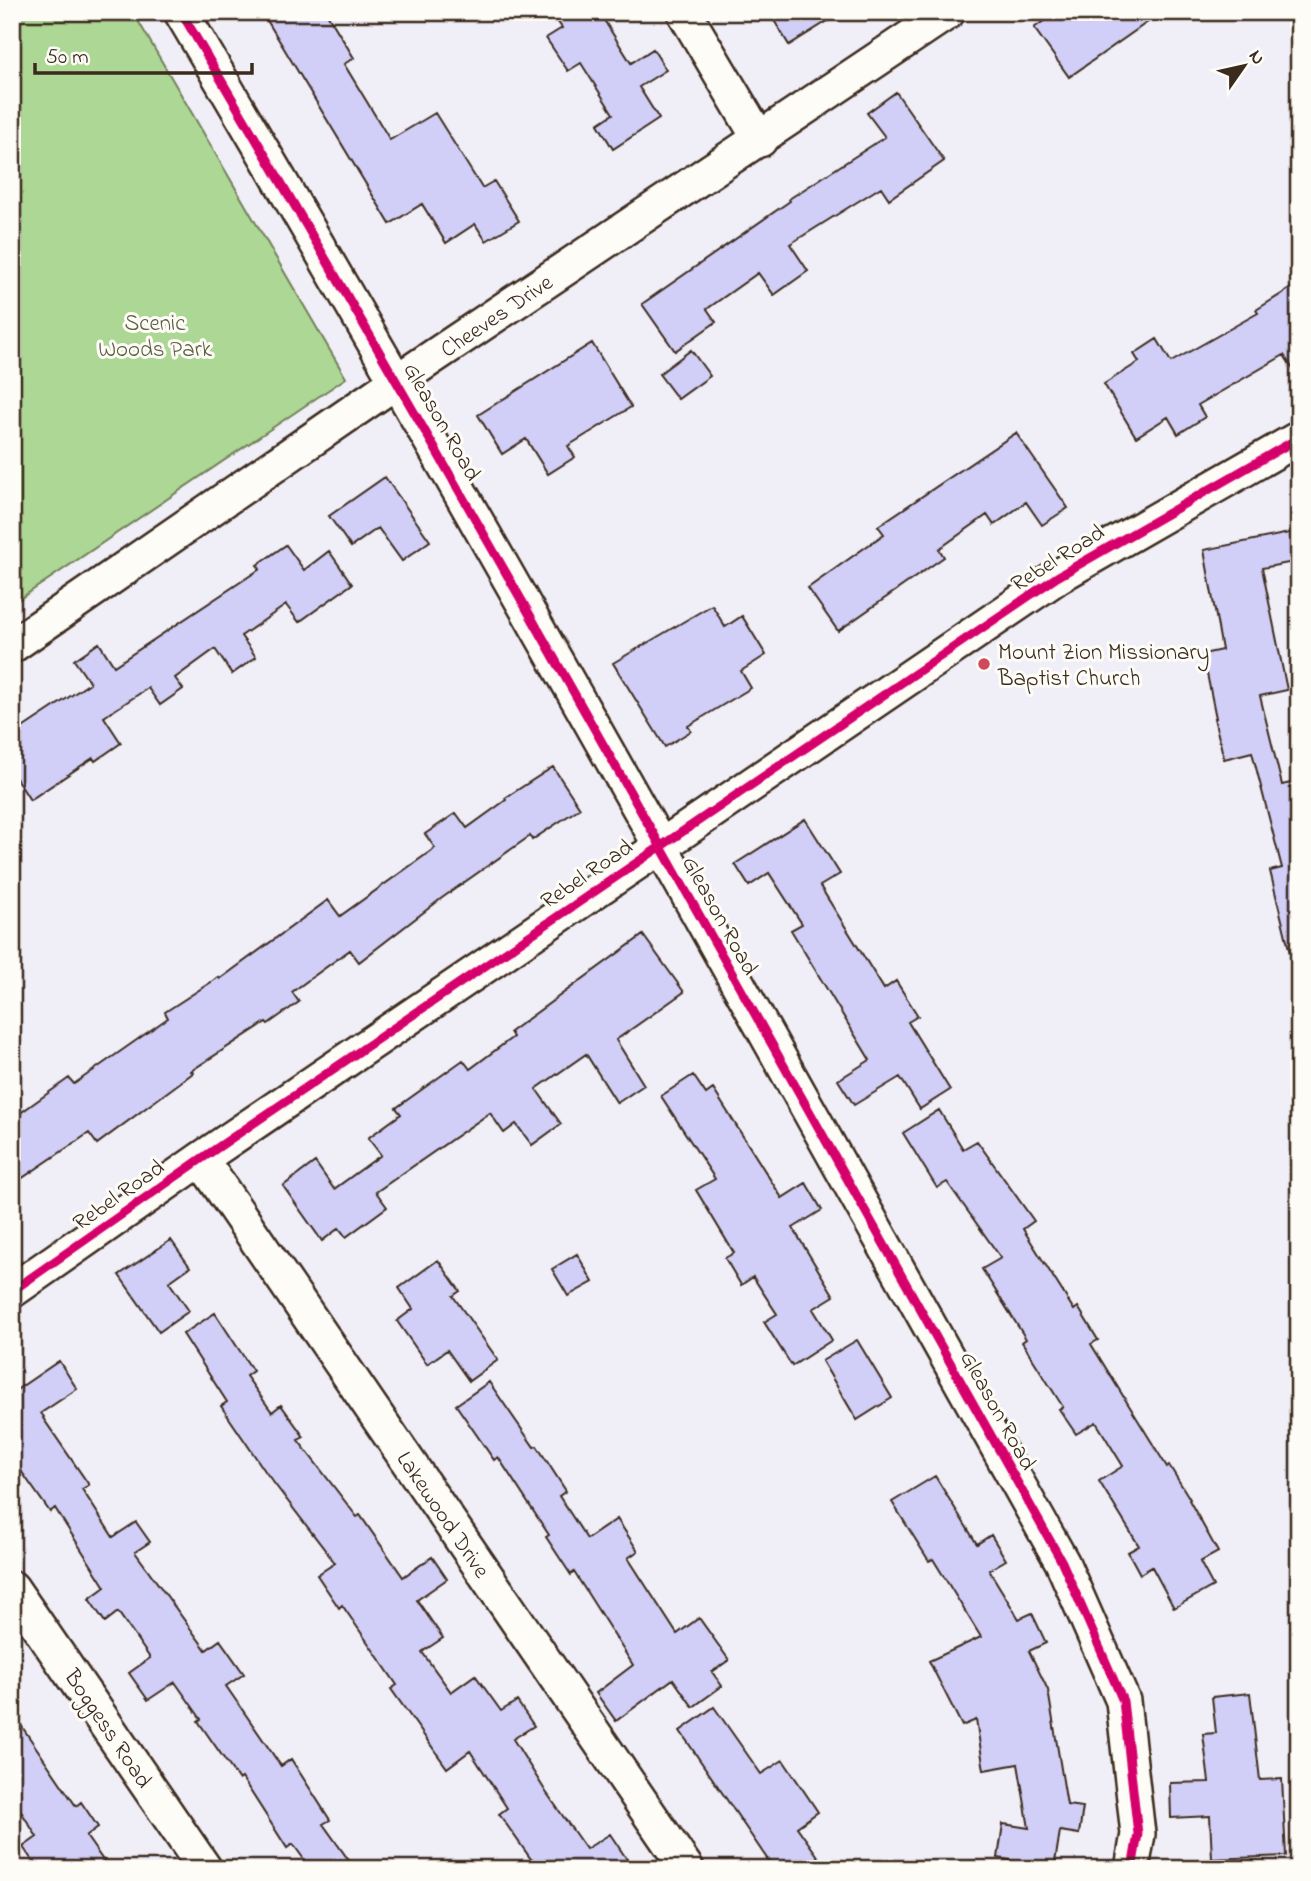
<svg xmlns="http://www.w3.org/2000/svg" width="1311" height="1881" viewBox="0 0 1311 1881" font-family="'Indie Flower',sans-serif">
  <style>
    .green { fill: #acd795; stroke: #74805a; stroke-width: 2 }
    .building { fill: #d1cff7; stroke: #3b2a1e; stroke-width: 2 }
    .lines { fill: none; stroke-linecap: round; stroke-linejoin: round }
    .minor-casing { stroke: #3b2a1e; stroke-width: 38 }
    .minor { stroke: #fdfcf7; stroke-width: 33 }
    .cycleway-casing { stroke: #fdfcf7; stroke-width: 13 }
    .cycleway { stroke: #d6006c; stroke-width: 9 }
    .poi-dot { fill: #d1495b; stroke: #fdfcf7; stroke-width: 2.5 }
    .labels { text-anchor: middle; stroke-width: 6; stroke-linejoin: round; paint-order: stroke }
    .street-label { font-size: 23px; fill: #3b2a1e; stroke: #fdfcf7 }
    .park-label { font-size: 23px; fill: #5d5e42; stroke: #fdfcf7 }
    .poi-label { font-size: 23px; fill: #3b2a1e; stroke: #fdfcf7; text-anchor: start }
  </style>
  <rect width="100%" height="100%" fill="#f0eef7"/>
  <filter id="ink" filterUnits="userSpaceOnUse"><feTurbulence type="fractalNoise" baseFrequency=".0143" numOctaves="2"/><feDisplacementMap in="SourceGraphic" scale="14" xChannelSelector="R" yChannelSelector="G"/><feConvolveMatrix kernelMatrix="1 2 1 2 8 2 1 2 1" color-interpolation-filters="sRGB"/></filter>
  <g filter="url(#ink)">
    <path class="green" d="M 12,12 L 133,12 L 346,378 L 12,604 Z"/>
    <path class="building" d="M 262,12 L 326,12 L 354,58 L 344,64 L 390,140 L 435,113 L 482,188 L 494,181 L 519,221 L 486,241 L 475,224 L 446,243 L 422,204 L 390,224 Z
      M 551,12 L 599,12 L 631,63 L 653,49 L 666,70 L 639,87 L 659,119 L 613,149 L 598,124 L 613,114 L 581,63 L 568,71 L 546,38 L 562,28 Z
      M 769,12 L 842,12 L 789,45 Z
      M 1056,12 L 1162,12 L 1069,77 L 1034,28 Z
      M 896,92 L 944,161 L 889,199 L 881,187 L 790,244 L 808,271 L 774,295 L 758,273 L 707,309 L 716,322 L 675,351 L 642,304 L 790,201 L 789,199 L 885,137 L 867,113 Z
      M 1299,283 L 1299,379 L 1284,355 L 1198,405 L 1205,417 L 1178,434 L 1168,417 L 1136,437 L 1104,384 L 1139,362 L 1134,354 L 1157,339 L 1171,362 L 1258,313 L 1256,310 Z
      M 592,343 L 631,407 L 568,446 L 575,457 L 548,474 L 526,439 L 502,454 L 478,415 Z
      M 691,350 L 710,376 L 678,399 L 659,374 Z
      M 1016,433 L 1068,508 L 1042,525 L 1026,502 L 994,525 L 987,515 L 939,549 L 944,557 L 838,631 L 808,588 L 884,534 L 878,526 Z
      M 385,477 L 430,541 L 402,561 L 378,528 L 351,547 L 329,516 Z
      M 1294,532 L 1299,561 L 1262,568 L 1287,690 L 1260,696 L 1282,785 L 1299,781 L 1299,952 L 1290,953 L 1270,871 L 1282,868 L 1252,752 L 1224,759 L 1214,718 L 1216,718 L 1203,654 L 1222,650 L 1204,550 Z
      M 286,545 L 304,570 L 329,551 L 352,584 L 299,622 L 286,605 L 241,636 L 256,657 L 232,674 L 215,649 L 175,678 L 183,689 L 160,705 L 148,688 L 104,717 L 121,743 L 95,761 L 93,758 L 30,800 L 12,772 L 12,735 L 90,683 L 74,660 L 99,643 L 114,666 L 260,569 L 257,565 Z
      M 712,605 L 725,627 L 742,616 L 766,655 L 741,671 L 751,688 L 688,726 L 691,731 L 665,747 L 613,663 Z
      M 553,767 L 580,808 L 532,840 L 530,836 L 442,898 L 359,962 L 350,950 L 292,992 L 299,1002 L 268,1024 L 266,1022 L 191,1071 L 193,1073 L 97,1144 L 89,1133 L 12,1185 L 12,1119 L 69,1078 L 74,1084 L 168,1018 L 165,1012 L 219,977 L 220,979 L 328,900 L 340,916 L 435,848 L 425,834 L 456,813 L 467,828 L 506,800 L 505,798 Z
      M 805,819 L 840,874 L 820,886 L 884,989 L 896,981 L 918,1016 L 908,1022 L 950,1090 L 920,1109 L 900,1077 L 854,1105 L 838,1080 L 870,1060 L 791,930 L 802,924 L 769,873 L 749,886 L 735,864 Z
      M 643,935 L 684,992 L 616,1040 L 644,1085 L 617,1103 L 586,1054 L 536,1089 L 561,1124 L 532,1145 L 516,1124 L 504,1133 L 490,1113 L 376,1192 L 387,1207 L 346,1237 L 339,1228 L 322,1241 L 283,1186 L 315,1162 L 334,1189 L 381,1155 L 368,1138 L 401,1114 L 396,1108 L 463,1060 L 470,1069 L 513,1037 L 510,1032 Z
      M 693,1075 L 706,1094 L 713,1089 L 782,1198 L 806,1183 L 822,1210 L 793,1228 L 834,1296 L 813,1309 L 832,1340 L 792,1366 L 764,1322 L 777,1314 L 753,1277 L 741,1285 L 725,1258 L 734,1253 L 696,1190 L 715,1179 L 661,1096 Z
      M 939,1110 L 963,1149 L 977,1141 L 1034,1221 L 1023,1229 L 1074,1310 L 1078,1307 L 1098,1340 L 1091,1344 L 1167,1467 L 1169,1465 L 1190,1499 L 1189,1500 L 1218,1552 L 1200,1562 L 1213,1586 L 1174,1608 L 1152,1567 L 1140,1574 L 1128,1552 L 1139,1546 L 1099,1481 L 1123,1466 L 1096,1422 L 1076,1434 L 1059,1409 L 1063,1407 L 1022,1342 L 1026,1339 L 982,1269 L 1001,1258 L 947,1182 L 937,1188 L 903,1133 Z
      M 171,1240 L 190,1267 L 169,1282 L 189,1311 L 159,1332 L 119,1275 Z
      M 577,1254 L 593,1282 L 568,1296 L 552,1269 Z
      M 438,1260 L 460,1291 L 453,1296 L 498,1360 L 469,1381 L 447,1350 L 427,1364 L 397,1321 L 413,1309 L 399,1288 Z
      M 215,1313 L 253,1371 L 246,1376 L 272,1412 L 281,1405 L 304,1437 L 298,1440 L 357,1517 L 360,1515 L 403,1577 L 432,1557 L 447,1579 L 417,1600 L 443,1638 L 422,1652 L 451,1692 L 475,1675 L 501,1711 L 517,1701 L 534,1726 L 513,1739 L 546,1792 L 586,1849 L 610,1834 L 628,1861 L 616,1869 L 538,1869 L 499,1814 L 507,1808 L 470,1751 L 447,1768 L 391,1689 L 397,1685 L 342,1605 L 339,1608 L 317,1575 L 335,1563 L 267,1474 L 221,1406 L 227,1402 L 183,1334 Z
      M 857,1340 L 892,1398 L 857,1420 L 822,1361 Z
      M 59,1361 L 77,1389 L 41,1413 L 44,1417 L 43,1418 L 89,1485 L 82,1489 L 113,1537 L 136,1522 L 150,1542 L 135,1552 L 206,1650 L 220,1640 L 244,1674 L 226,1686 L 281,1766 L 291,1759 L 330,1820 L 323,1824 L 355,1869 L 311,1869 L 293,1844 L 287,1848 L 242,1778 L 239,1780 L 198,1721 L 201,1719 L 175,1682 L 148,1700 L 129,1673 L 150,1658 L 118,1612 L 105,1622 L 89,1599 L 105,1587 L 55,1508 L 50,1512 L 12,1458 L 12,1393 Z
      M 489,1382 L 534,1447 L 537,1446 L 566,1491 L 559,1496 L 587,1539 L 617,1519 L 638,1551 L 628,1558 L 677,1634 L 699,1618 L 729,1660 L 712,1672 L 722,1686 L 693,1707 L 673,1679 L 616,1721 L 596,1693 L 633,1665 L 574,1572 L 571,1575 L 546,1537 L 549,1535 L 498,1457 L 494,1460 L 456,1405 Z
      M 935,1476 L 977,1544 L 991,1535 L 1006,1560 L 989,1570 L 1019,1619 L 1032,1613 L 1046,1643 L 1029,1651 L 1048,1690 L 1067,1805 L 1083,1807 L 1079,1834 L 1060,1831 L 1054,1869 L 1008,1869 L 1010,1860 L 998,1858 L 1003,1824 L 1029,1828 L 1018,1764 L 984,1770 L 976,1720 L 962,1726 L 929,1661 L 981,1637 L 933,1559 L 929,1561 L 892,1502 Z
      M 1250,1693 L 1260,1780 L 1282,1779 L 1286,1856 L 1212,1859 L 1210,1816 L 1171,1818 L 1170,1783 L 1209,1782 L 1203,1734 L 1216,1733 L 1212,1697 Z
      M 714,1707 L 761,1774 L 783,1760 L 818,1812 L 797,1827 L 827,1869 L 773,1869 L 770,1863 L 680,1731 Z
      M 12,1712 L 76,1806 L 81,1802 L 98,1827 L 86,1836 L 109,1869 L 38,1869 L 23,1847 L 37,1837 L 12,1797 Z"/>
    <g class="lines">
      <g class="minor-casing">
        <path id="minor" d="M 181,12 C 484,524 771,1044 1062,1562 L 1123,1701 L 1138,1834 L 1132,1869
          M 684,12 L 760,140
          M 12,646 L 397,381 L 948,12
          M 201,1159 L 687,1869
          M 12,1291 L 201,1159 L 1057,577 L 1299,438
          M 12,1588 L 205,1869"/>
      </g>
      <use href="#minor" class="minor"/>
      <g class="cycleway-casing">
        <path id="cycleway" d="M 181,12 C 484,524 771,1044 1062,1562 L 1123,1701 L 1138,1834 L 1132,1869
          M 12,1291 L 201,1159 L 1057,577 L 1299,438"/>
      </g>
      <use href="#cycleway" class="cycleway"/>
    </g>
  </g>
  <circle class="poi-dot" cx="984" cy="664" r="7"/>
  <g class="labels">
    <g class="street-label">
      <text transform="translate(496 315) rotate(-34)" y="8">Cheeves Drive</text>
      <text transform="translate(443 421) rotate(60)" y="8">Gleason Road</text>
      <text transform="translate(1057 557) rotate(-32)" y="8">Rebel Road</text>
      <text transform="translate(586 873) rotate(-34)" y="8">Rebel Road</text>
      <text transform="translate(721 915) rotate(61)" y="8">Gleason Road</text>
      <text transform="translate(118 1194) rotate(-35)" y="8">Rebel Road</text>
      <text transform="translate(999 1410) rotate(61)" y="8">Gleason Road</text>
      <text transform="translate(444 1514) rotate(56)" y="8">Lakewood Drive</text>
      <text transform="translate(109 1728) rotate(56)" y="8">Boggess Road</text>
    </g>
    <g class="park-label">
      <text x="155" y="330">Scenic<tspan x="155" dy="26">Woods Park</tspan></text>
    </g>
    <g class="poi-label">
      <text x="998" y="659">Mount Zion Missionary<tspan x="998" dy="26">Baptist Church</tspan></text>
    </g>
  </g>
  <rect width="1311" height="1881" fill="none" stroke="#fdfcf7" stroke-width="42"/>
  <rect x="21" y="21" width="1269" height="1839" fill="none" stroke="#3b2a1e" stroke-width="2.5" filter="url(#ink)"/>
  <g transform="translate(1244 66) rotate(56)" stroke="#fdfcf7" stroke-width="5" paint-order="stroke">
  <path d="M0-5L12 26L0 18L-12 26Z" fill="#3b2a1e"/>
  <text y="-10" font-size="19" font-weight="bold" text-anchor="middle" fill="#3b2a1e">N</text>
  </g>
  <path d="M35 63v10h217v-10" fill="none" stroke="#3b2a1e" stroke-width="3.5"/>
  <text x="46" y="63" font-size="21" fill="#3b2a1e" stroke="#fdfcf7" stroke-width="5" paint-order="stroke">50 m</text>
</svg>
